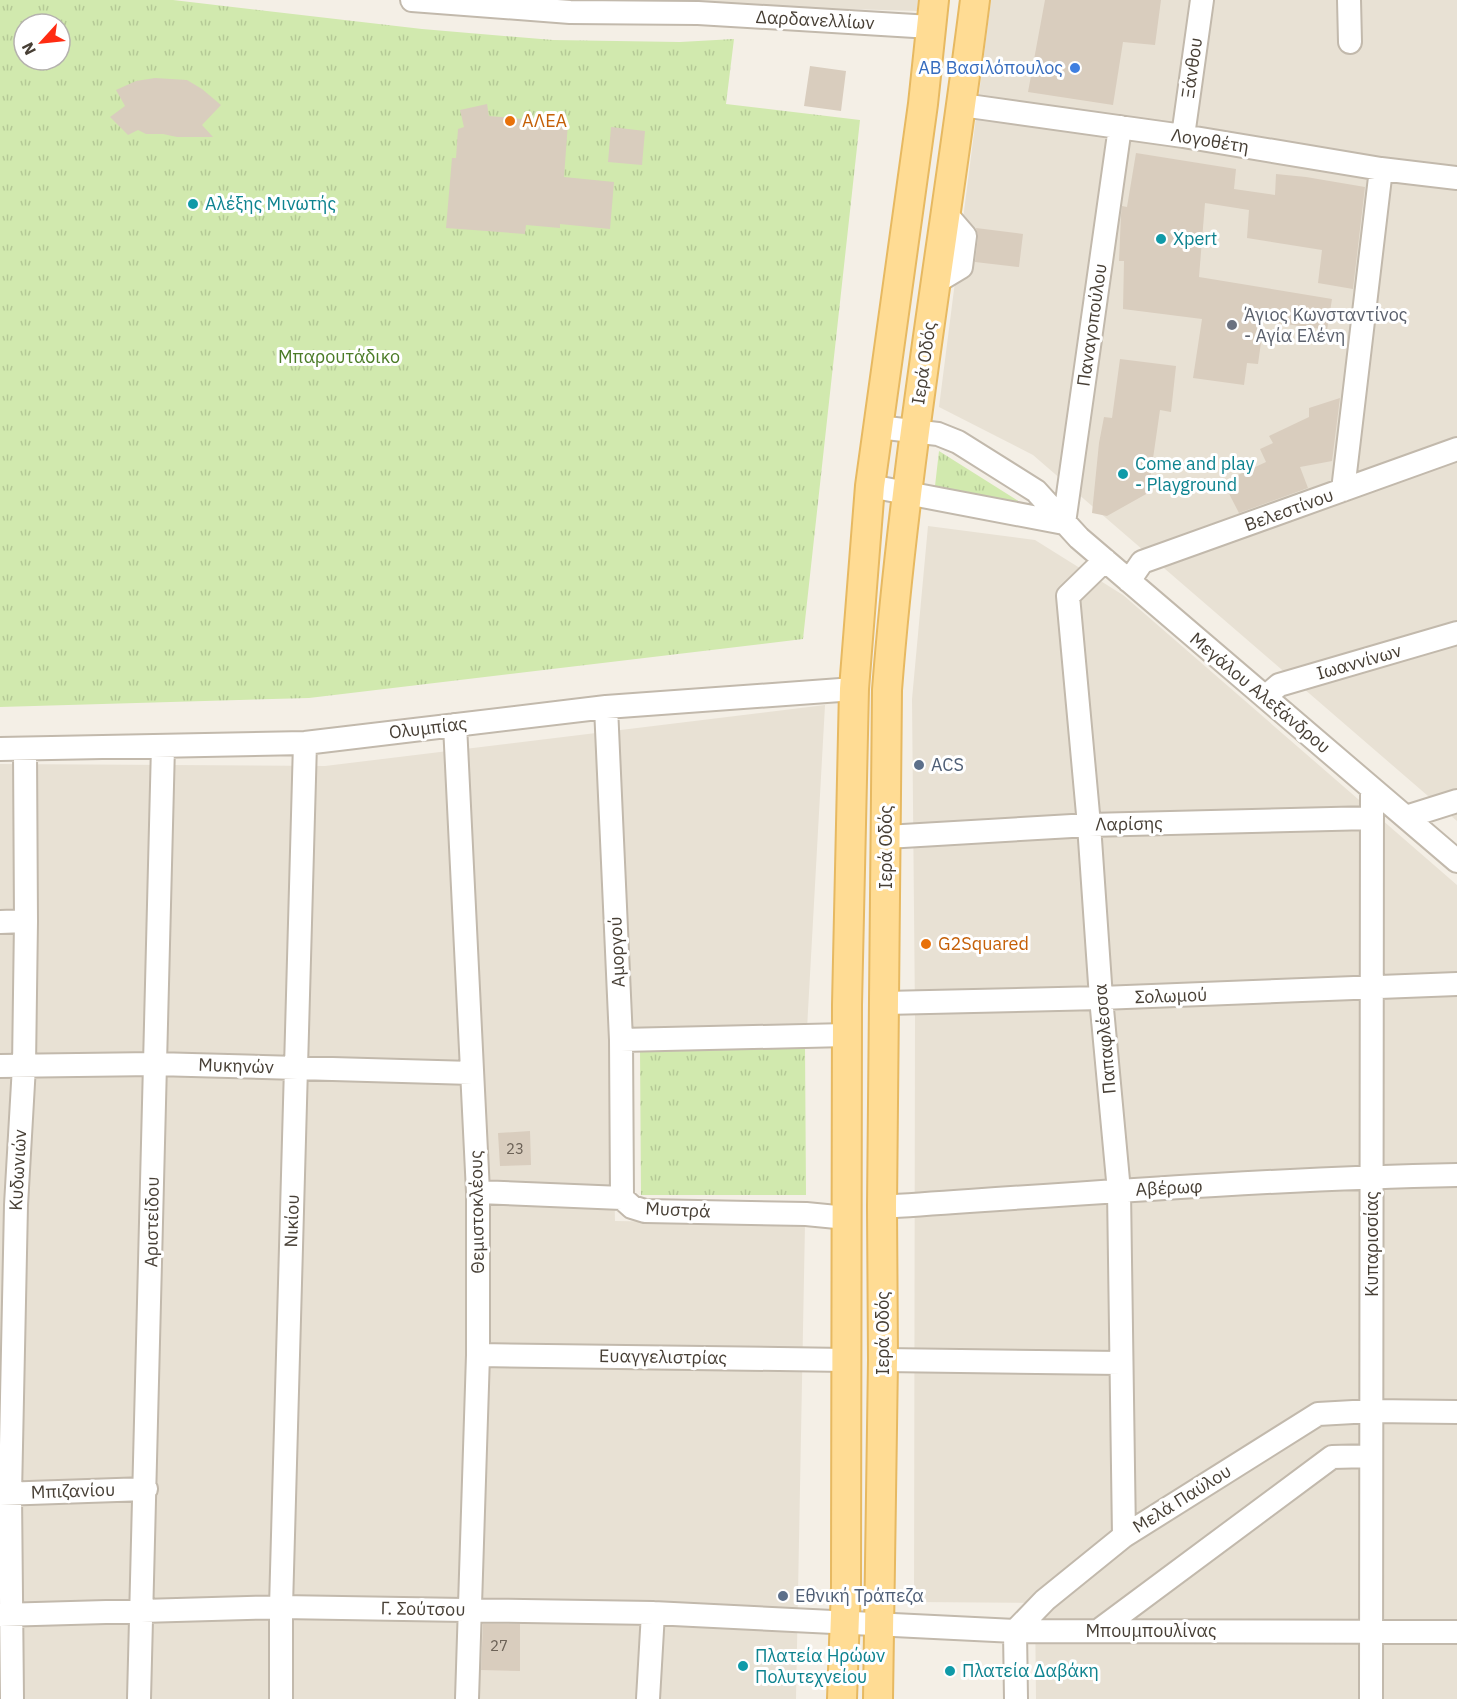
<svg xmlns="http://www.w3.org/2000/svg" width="1457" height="1699" viewBox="0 0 1457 1699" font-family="'IBM Plex Sans',sans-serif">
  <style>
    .residential { fill: #e8e1d4 }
    .park { fill: url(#park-tufts); fill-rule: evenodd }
    .building { fill: #d9cdbe }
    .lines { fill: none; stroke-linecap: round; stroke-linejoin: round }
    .minor-casing { stroke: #c2b9ac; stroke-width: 26 }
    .major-casing { stroke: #e7b961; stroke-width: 32 }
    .minor { stroke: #fff; stroke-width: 22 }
    .major { stroke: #ffdc94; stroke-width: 28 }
    .shop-dot { fill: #3f7fe0; stroke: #fff; stroke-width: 2 }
    .food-dot { fill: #e8710a; stroke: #fff; stroke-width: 2 }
    .culture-dot { fill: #0f9aa8; stroke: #fff; stroke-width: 2 }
    .worship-dot { fill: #6b7280; stroke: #fff; stroke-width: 2 }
    .service-dot { fill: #5c6f8a; stroke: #fff; stroke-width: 2 }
    .labels { text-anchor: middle; stroke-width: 6; stroke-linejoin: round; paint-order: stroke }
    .number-label { font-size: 15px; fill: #6c6257 }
    .street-label { font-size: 18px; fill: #473f35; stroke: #fff }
    .shop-label { font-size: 18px; fill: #366cbe; stroke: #fff; text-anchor: end }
    .food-label { font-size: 18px; fill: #c56008; stroke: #fff; text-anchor: start }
    .culture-label { font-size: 18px; fill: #0d838f; stroke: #fff; text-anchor: start }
    .worship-label { font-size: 18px; fill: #5b616d; stroke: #fff; text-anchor: start }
    .park-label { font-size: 18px; fill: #4a7b26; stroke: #fff }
    .service-label { font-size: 18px; fill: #4e5e75; stroke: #fff; text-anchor: start }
  </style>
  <defs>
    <pattern id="park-tufts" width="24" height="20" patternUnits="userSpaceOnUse" patternTransform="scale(1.5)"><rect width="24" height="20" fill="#d1e9ae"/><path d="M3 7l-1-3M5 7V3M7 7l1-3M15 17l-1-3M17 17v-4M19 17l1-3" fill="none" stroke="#b5c996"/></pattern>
  </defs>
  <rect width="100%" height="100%" fill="#f4efe6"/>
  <path class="residential" d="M 539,0 L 918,0 L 917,11 Z
    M 991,0 L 1457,0 L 1457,821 L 1033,455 L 939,407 Z
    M 928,526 L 1035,540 L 1123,595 L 1457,885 L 1457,1699 L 1036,1699 L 1035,1603 L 914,1602 L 915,1016 L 912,699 Z
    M 825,705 L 807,1029 L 611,1035 L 615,1221 L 805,1224 L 796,1699 L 0,1699 L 0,764 L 325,766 Z"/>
  <path class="park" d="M 0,0 L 173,0 L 422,29 L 553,40 L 680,42 L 734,39 L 726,104 L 860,120 L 803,639 L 309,698 L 0,707 ZM 24,24 L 60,24 L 60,60 L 24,60 Z
    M 939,451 L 1023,504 L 1023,505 L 935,486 Z
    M 805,1044 L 806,1195 L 641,1195 L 640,1049 Z"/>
  <path class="building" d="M 1045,0 L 1161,0 L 1155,45 L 1123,42 L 1113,105 L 1028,92 Z
    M 810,66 L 846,71 L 841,111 L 804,106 Z
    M 155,78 L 187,80 L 202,89 L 221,105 L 202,125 L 213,137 L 177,137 L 163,134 L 146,134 L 138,130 L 128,135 L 110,117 L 125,106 L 116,90 L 136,81 Z
    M 487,104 L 489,116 L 568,123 L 564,177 L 614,182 L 610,229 L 560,224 L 560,228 L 526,225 L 525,234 L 446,228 L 452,158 L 456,158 L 458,129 L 464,127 L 460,110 Z
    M 611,127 L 645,131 L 642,165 L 608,162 Z
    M 1136,153 L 1236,169 L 1234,189 L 1275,195 L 1276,174 L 1306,177 L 1365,187 L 1353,289 L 1318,283 L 1322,250 L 1247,238 L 1249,210 L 1205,203 L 1199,277 L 1332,299 L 1327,330 L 1264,321 L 1258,364 L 1247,363 L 1244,385 L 1193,378 L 1202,319 L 1123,309 L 1124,261 L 1119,261 L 1121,215 L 1122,206 L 1127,207 Z
    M 976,228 L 1023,234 L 1019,267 L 975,262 L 978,237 Z
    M 1120,359 L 1176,366 L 1171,412 L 1160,410 L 1148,493 L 1107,516 L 1092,513 L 1099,443 L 1104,417 L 1112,418 Z
    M 1340,398 L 1332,461 L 1300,467 L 1308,488 L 1239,513 L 1223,482 L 1266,462 L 1260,449 L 1273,443 L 1269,436 L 1309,417 L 1309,408 Z
    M 530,1131 L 531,1165 L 500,1166 L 498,1133 Z
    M 483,1624 L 520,1624 L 520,1671 L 481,1670 Z"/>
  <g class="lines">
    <g class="minor-casing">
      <path id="minor" d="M 412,0 L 570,12 L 698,13 L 931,27
        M 1349,0 L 1350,42
        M 962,105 L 1183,136 L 1381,169 L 1457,178
        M 1183,136 L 1202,0
        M 936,282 L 961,267 L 965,236 L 946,214
        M 878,427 L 938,434 L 958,442 L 1036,491 L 1079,538 L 1457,861
        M 870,486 L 1064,523
        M 1343,490 L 1381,169
        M 1064,523 L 1120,127
        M 1105,560 L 1068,596 L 1089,825 L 1101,998 L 1119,1191 L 1124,1536
        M 1129,581 L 1142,562 L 1457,449
        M 1265,697 L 1279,685 L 1457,633
        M 606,707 L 621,1040 L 622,1198
        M 455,725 L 478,1192 L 478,1355 L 467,1699
        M 0,749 L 305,743 L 606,707 L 854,689
        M 1406,817 L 1457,801
        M 886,837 L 1089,825 L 1372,818
        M 0,922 L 26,921
        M 885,1003 L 1101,998 L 1457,984
        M 621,1040 L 847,1035
        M 0,1066 L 155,1064 L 472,1073
        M 478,1192 L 622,1198 L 632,1207 L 645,1211 L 806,1214 L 847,1218
        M 882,1207 C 1074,1194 1265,1179 1457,1175
        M 478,1355 L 847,1360
        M 883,1360 L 1121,1363
        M 0,1494 L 146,1489
        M 0,1615 L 281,1607 L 653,1613 L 1015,1631 L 1457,1632
        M 1015,1631 L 1045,1600 L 1124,1536 L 1318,1414 L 1371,1411 L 1457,1412
        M 1015,1631 L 1016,1699
        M 1098,1631 L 1332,1457 L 1371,1456
        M 12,1699 L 10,1494 L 16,1205 L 24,1066 L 26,921 L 25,750
        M 139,1699 L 163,746
        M 281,1699 L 281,1607 L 305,743
        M 648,1699 L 653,1613
        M 1371,1699 L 1372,789"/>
    </g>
    <g class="major-casing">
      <path id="major" d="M 842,1699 L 846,1587 L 847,1005 L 854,689 L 870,486 L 923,104 L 934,0
        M 878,1699 L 883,1360 L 882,1207 L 887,690 C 905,458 946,230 975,0"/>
    </g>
    <use href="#minor" class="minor"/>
    <use href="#major" class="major"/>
  </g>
  <circle class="shop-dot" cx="1075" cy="68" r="6"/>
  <g class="food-dot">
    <circle cx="510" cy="121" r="6"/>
    <circle cx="926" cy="944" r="6"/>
  </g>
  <g class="culture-dot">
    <circle cx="193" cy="204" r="6"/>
    <circle cx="1161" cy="239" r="6"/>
    <circle cx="1123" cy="474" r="6"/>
    <circle cx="743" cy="1666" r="6"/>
    <circle cx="950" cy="1671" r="6"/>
  </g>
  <circle class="worship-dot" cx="1232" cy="325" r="6"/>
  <g class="service-dot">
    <circle cx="919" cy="765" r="6"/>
    <circle cx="783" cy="1596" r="6"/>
  </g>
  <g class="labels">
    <g class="number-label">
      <text x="515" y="1154">23</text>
      <text x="499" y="1651">27</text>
    </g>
    <g class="street-label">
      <text transform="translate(815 20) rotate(3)" y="6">Δαρδανελλίων</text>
      <text transform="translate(1192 68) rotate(-82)" y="6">Ξάνθου</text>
      <text transform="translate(1210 141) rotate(9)" y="6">Λογοθέτη</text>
      <text transform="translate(1092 325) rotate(-82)" y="6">Παναγοπούλου</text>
      <text transform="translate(924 363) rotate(-82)" y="6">Ιερά Οδός</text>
      <text transform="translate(1289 510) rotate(-20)" y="6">Βελεστίνου</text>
      <text transform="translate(1359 662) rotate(-16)" y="6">Ιωαννίνων</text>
      <text transform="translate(1260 693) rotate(40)" y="6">Μεγάλου Αλεξάνδρου</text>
      <text transform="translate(428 728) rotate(-7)" y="6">Ολυμπίας</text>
      <text transform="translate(1129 824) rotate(-1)" y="6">Λαρίσης</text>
      <text transform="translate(886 847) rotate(-90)" y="6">Ιερά Οδός</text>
      <text transform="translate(617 952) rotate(-93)" y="6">Αμοργού</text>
      <text transform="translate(1171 996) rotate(-2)" y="6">Σολωμού</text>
      <text transform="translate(1105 1039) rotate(-95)" y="6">Παπαφλέσσα</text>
      <text transform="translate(236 1066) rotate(2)" y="6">Μυκηνών</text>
      <text transform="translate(18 1170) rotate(-87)" y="6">Κυδωνιών</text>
      <text transform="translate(1169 1188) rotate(-3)" y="6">Αβέρωφ</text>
      <text transform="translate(678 1210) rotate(3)" y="6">Μυστρά</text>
      <text transform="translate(477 1212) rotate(-91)" y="6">Θεμιστοκλέους</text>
      <text transform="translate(292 1221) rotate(-88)" y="6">Νικίου</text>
      <text transform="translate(152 1222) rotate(-89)" y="6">Αριστείδου</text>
      <text transform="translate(1372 1244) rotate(-90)" y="6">Κυπαρισσίας</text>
      <text transform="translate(883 1333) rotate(-90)" y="6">Ιερά Οδός</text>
      <text transform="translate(663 1357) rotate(1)" y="6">Ευαγγελιστρίας</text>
      <text transform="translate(73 1491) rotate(-2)" y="6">Μπιζανίου</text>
      <text transform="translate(1182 1499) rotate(-32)" y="6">Μελά Παύλου</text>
      <text transform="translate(423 1609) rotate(1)" y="6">Γ. Σούτσου</text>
      <text x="1151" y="1637">Μπουμπουλίνας</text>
    </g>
    <g class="shop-label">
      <text x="1063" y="74">ΑΒ Βασιλόπουλος</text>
    </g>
    <g class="food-label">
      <text x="522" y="127">ΑΛΕΑ</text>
      <text x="938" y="950">G2Squared</text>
    </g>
    <g class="culture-label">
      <text x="205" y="210">Αλέξης Μινωτής</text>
      <text x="1173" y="245">Xpert</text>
      <text x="1135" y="470">Come and play<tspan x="1135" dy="21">- Playground</tspan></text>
      <text x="755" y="1662">Πλατεία Ηρώων<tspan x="755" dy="21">Πολυτεχνείου</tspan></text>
      <text x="962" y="1677">Πλατεία Δαβάκη</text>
    </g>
    <g class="worship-label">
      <text x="1244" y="321">Άγιος Κωνσταντίνος<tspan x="1244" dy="21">- Αγία Ελένη</tspan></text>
    </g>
    <g class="park-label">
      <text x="339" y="363">Μπαρουτάδικο</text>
    </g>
    <g class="service-label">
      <text x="931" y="771">ACS</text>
      <text x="795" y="1602">Εθνική Τράπεζα</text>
    </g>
  </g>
  <g transform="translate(42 42) rotate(243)"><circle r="28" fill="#ffffff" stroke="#b5b2ae" stroke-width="1.5"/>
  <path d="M0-4.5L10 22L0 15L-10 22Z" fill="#ff2c12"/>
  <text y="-9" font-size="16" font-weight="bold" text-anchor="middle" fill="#473f35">N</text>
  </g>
</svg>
